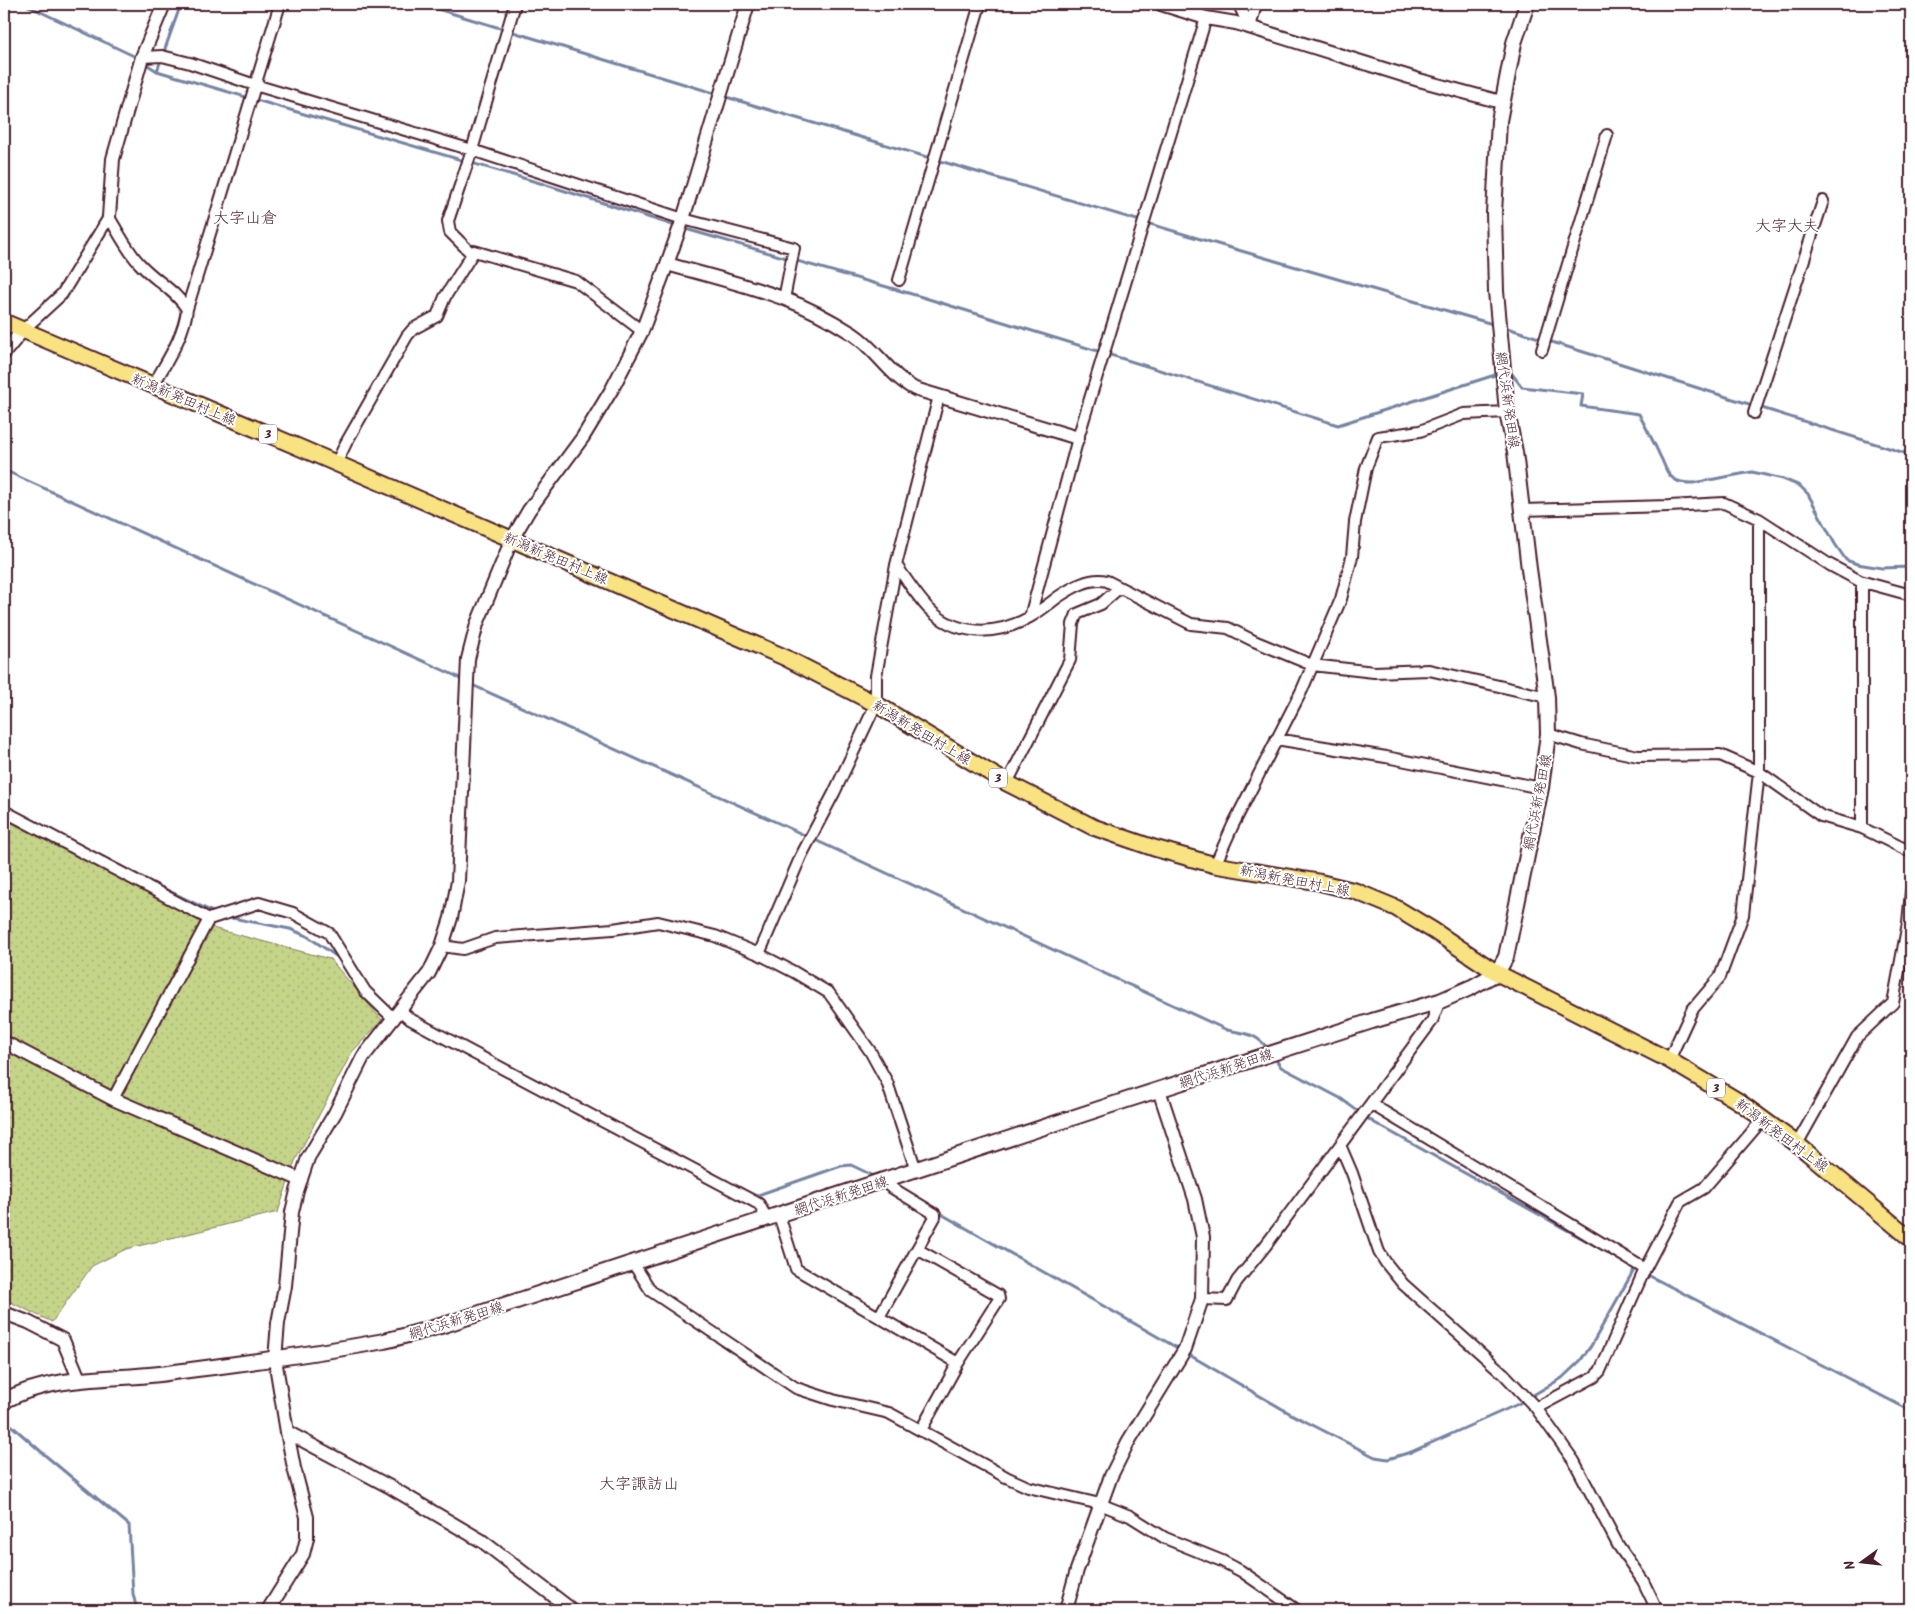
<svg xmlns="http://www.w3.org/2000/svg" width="1915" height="1614" viewBox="0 0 1915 1614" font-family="Kalam,'Klee One',sans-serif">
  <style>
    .park { fill: url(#park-dots); stroke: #877a5a }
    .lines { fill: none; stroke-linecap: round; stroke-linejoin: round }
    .stream { stroke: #7683a1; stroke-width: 3 }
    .minor-casing { stroke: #4a1f2b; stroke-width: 14 }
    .tertiary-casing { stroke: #4a1f2b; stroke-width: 16 }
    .secondary-casing { stroke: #4a1f2b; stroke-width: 18 }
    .primary-casing { stroke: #4a1f2b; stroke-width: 19 }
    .minor { stroke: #fff; stroke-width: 10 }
    .tertiary { stroke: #fff; stroke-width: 12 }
    .secondary { stroke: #fff; stroke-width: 14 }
    .primary { stroke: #f8e281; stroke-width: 15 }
    .labels { text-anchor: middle; stroke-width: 4; stroke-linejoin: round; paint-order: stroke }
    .shield { fill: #fff; stroke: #80626b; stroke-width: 1 }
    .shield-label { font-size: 12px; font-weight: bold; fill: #4a1f2b }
    .street-label { font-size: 14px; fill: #4a1f2b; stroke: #fff }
    .quarter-label { font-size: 16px; fill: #4a1f2b; stroke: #fff }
  </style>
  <defs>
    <pattern id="park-dots" width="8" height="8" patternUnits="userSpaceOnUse" patternTransform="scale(1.25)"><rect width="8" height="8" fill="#c4d488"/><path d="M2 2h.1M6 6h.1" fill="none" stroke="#aab676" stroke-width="1.8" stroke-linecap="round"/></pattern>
  </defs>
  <rect width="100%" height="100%" fill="#fff"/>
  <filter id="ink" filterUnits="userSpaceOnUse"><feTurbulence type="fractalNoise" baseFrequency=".02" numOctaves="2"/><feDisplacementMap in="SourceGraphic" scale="10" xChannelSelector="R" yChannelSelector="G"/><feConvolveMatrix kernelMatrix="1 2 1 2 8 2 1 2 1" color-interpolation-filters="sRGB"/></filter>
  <g filter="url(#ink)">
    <path class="park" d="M 4,819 L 216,929 L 330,959 L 382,1020 L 352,1052 L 295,1161 L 278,1212 L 126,1249 L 92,1266 L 52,1322 L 4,1299 Z"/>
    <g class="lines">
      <path class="stream" d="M 24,4 L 138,58
        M 421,4 L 717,94
        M 143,62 L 157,71 L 540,183 L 676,226
        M 157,71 L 181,4
        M 723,96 L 1207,241 L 1496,325
        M 682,228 L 922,297 L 1338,425 L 1495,375
        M 1504,327 L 1911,455
        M 1512,374 L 1522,387 L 1583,394 L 1581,406 L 1639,414 C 1646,428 1654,442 1660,456 C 1665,464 1665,473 1674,479 C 1679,483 1686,483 1693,483 L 1752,472 L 1783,479 L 1800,486 L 1808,494 L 1835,544 L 1846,560 L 1857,564 L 1882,568 L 1911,567
        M 4,470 L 456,676 L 464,682
        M 470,684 L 776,822 L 1227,1030 C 1247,1034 1256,1033 1269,1050
        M 4,805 L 161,887 L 217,914
        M 227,917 L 290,929 L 307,936 L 339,958
        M 1274,1057 L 1281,1067 L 1340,1098 L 1373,1122 L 1621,1260
        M 738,1187 L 755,1196 L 841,1166 L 851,1165 L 876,1177
        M 936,1211 L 1181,1350
        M 1644,1273 L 1911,1411
        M 1186,1353 L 1291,1414 L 1375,1457 L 1388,1459 L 1411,1452 L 1518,1404 L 1562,1378 L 1580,1361 L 1591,1346 L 1635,1268
        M 4,1419 L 46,1456 L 129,1525 L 133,1594 L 137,1610"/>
      <g class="minor-casing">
        <path id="minor" d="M 1241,4 L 1240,7 L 1250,28
          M 1250,28 L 1256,4
          M 142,57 L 162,56 L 190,63 L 255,85 L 472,150 L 683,219 L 794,248 L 784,299
          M 109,217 C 118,232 127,250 139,263 C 154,280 174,289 187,309
          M 472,254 L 450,232 L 448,221 L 472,150 L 515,4
          M 899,280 L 980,4
          M 22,331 L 62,294 L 109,217
          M 1542,350 L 1607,135
          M 153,386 C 166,362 184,337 187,309 L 280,4
          M 1754,413 L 1823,201
          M 336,464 L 346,443 L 407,336 L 413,329 L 437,316 L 445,297 L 474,251 L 576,281 L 642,331
          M 1522,510 L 1669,506 L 1724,503 L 1759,519 L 1830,565 L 1860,581 L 1911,595
          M 896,565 C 906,579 916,595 928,608 C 956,637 997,636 1030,617 C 1040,611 1049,604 1058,597 C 1073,587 1090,577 1107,581 L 1191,624 L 1228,628 L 1254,641 L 1312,665 L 1374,672 L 1429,670 L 1547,697
          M 1030,617 L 1078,438 L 1206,18
          M 1548,734 L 1581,744 L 1638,756 L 1720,755 L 1759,772 L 1821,816 L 1862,828 L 1911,852
          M 1276,739 L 1386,757 L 1541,788
          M 1007,783 L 1070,660 L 1073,624 L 1077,614 L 1101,604 L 1119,588
          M 4,811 L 209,919
          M 1862,828 L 1862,582
          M 1215,865 L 1233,825 L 1302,690 L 1341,599 L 1352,557 L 1355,522 L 1366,468 L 1378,437 L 1420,431 L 1464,414 L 1507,412
          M 442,946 L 463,949 L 495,938 L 613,929 L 658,922 L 715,936 L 759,954 L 794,972 L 829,993 L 870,1051 L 887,1082 L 916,1170
          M 759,954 L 801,856 L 834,793 L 876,704 L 876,676 L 896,565 L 939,396
          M 401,1011 L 410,1019 L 460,1046 L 759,1204 L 767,1219
          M 1669,1060 L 1692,1010 L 1720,977 L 1743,915 L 1759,772 L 1759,519
          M 113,1099 L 209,919 L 259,903 L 293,913 L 329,933 L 365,991 L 394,1019
          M 1371,1104 L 1645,1269
          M 1797,1144 L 1857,1037 L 1893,1003 L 1908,923 L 1911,892
          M 1340,1145 L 1352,1173 L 1379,1252 L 1386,1263 L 1403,1284 L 1504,1374 L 1536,1408 L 1574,1461 L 1618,1545 L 1643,1581 L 1657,1610
          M 779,1215 L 796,1269 L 958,1363 L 921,1430
          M 917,1249 L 998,1295 L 999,1299 L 958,1363
          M 633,1263 L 651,1291 L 796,1388 L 833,1400 L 889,1413 L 1006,1477 L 1028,1487 L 1100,1504 L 1130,1516 L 1165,1538 L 1222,1561 L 1241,1571 L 1297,1610
          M 1202,1299 L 1227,1300 L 1237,1281 L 1266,1245 L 1432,1021 L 1440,1001
          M 879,1317 L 935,1217 L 935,1214 L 889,1186 L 886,1180
          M 1536,1408 L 1594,1377 L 1600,1371 L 1645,1269 L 1680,1202 L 1704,1188 L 1763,1119"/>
      </g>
      <g class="tertiary-casing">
        <path id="tertiary" d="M 1161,4 L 1206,18 L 1236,23 L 1419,80 L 1501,102
          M 109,217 L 113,159 L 142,57 L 164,4
          M 667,264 L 683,219 L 748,4
          M 4,353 L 22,331
          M 4,1042 L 113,1099 L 301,1180
          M 4,1313 L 28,1322 L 63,1340 L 80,1381
          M 268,1610 L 303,1554 L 307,1538 L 307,1517 L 294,1468 L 287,1432
          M 572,1610 L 482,1541 L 392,1488 L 287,1432 L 275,1359 L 278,1323 L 285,1286 L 292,1212 L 297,1191 L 308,1158 L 335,1113 L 363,1057 L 429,973 L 442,946 L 451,918 L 458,881 L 468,659 L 477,624 L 512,539 L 529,510 L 583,437 L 612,389 L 642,331 L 667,264 C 706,275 748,285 785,299 C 809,308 831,320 853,334 C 877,350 890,376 915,389 L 1078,438
          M 1066,1610 L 1077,1570 L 1111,1476 L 1128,1442 L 1185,1349 L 1202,1299 L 1203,1237 L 1195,1199 L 1159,1090"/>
      </g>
      <g class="secondary-casing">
        <path id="secondary" d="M 4,1401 C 50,1375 109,1380 160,1374 C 235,1364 310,1355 384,1341 C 405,1336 426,1330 447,1324 L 1105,1107 L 1372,1021 L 1440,1001 L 1472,987 L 1497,973 L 1506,957 L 1541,788 L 1548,734 L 1547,697 L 1529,569 L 1515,452 L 1507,412 L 1496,291 L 1494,213 L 1499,121 L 1514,43 L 1527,4"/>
      </g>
      <g class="primary-casing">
        <path id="primary" d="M 4,322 L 303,449 L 784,657 L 876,704 L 1007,783 L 1093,827 L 1154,848 L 1215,865 L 1318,882 L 1355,891 L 1396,908 L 1434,931 L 1497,973 L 1669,1060 L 1738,1101 L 1797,1144 L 1911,1239"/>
      </g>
      <use href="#minor" class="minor"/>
      <use href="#tertiary" class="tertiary"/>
      <use href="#secondary" class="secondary"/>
      <use href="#primary" class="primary"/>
    </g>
  </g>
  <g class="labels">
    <g class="shield">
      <rect x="259" y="424.5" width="18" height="19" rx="4"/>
      <rect x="989" y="768.5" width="18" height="19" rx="4"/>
      <rect x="1707" y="1078.5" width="18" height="19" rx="4"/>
    </g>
    <g class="shield-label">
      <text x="268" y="438">3</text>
      <text x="998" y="782">3</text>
      <text x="1716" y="1092">3</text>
    </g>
    <g class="street-label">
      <text transform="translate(184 399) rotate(23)" y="5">新潟新発田村上線</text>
      <text transform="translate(1508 400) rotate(82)" y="5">網代浜新発田線</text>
      <text transform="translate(556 558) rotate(23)" y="5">新潟新発田村上線</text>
      <text transform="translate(922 732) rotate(31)" y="5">新潟新発田村上線</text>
      <text transform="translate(1537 802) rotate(-79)" y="5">網代浜新発田線</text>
      <text transform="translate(1295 880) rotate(11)" y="5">新潟新発田村上線</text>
      <text transform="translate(1226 1068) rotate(-18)" y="5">網代浜新発田線</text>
      <text transform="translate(1782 1135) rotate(37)" y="5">新潟新発田村上線</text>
      <text transform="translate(841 1195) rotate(-18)" y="5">網代浜新発田線</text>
      <text transform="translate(456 1320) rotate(-17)" y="5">網代浜新発田線</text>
    </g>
    <g class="quarter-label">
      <text x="245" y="223">大字山倉</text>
      <text x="1787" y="231">大字大夫</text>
      <text x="639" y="1489">大字諏訪山</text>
    </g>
  </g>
  <rect width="1915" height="1614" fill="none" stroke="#fff" stroke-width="20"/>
  <rect x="10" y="10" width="1895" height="1594" fill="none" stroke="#4a1f2b" stroke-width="2" filter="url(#ink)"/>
  <g transform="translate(1862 1562) rotate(255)" stroke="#ffffff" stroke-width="4" paint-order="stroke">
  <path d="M0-4L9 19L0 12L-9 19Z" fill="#4a1f2b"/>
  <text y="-8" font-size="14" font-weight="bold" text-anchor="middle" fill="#4a1f2b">N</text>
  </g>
</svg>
